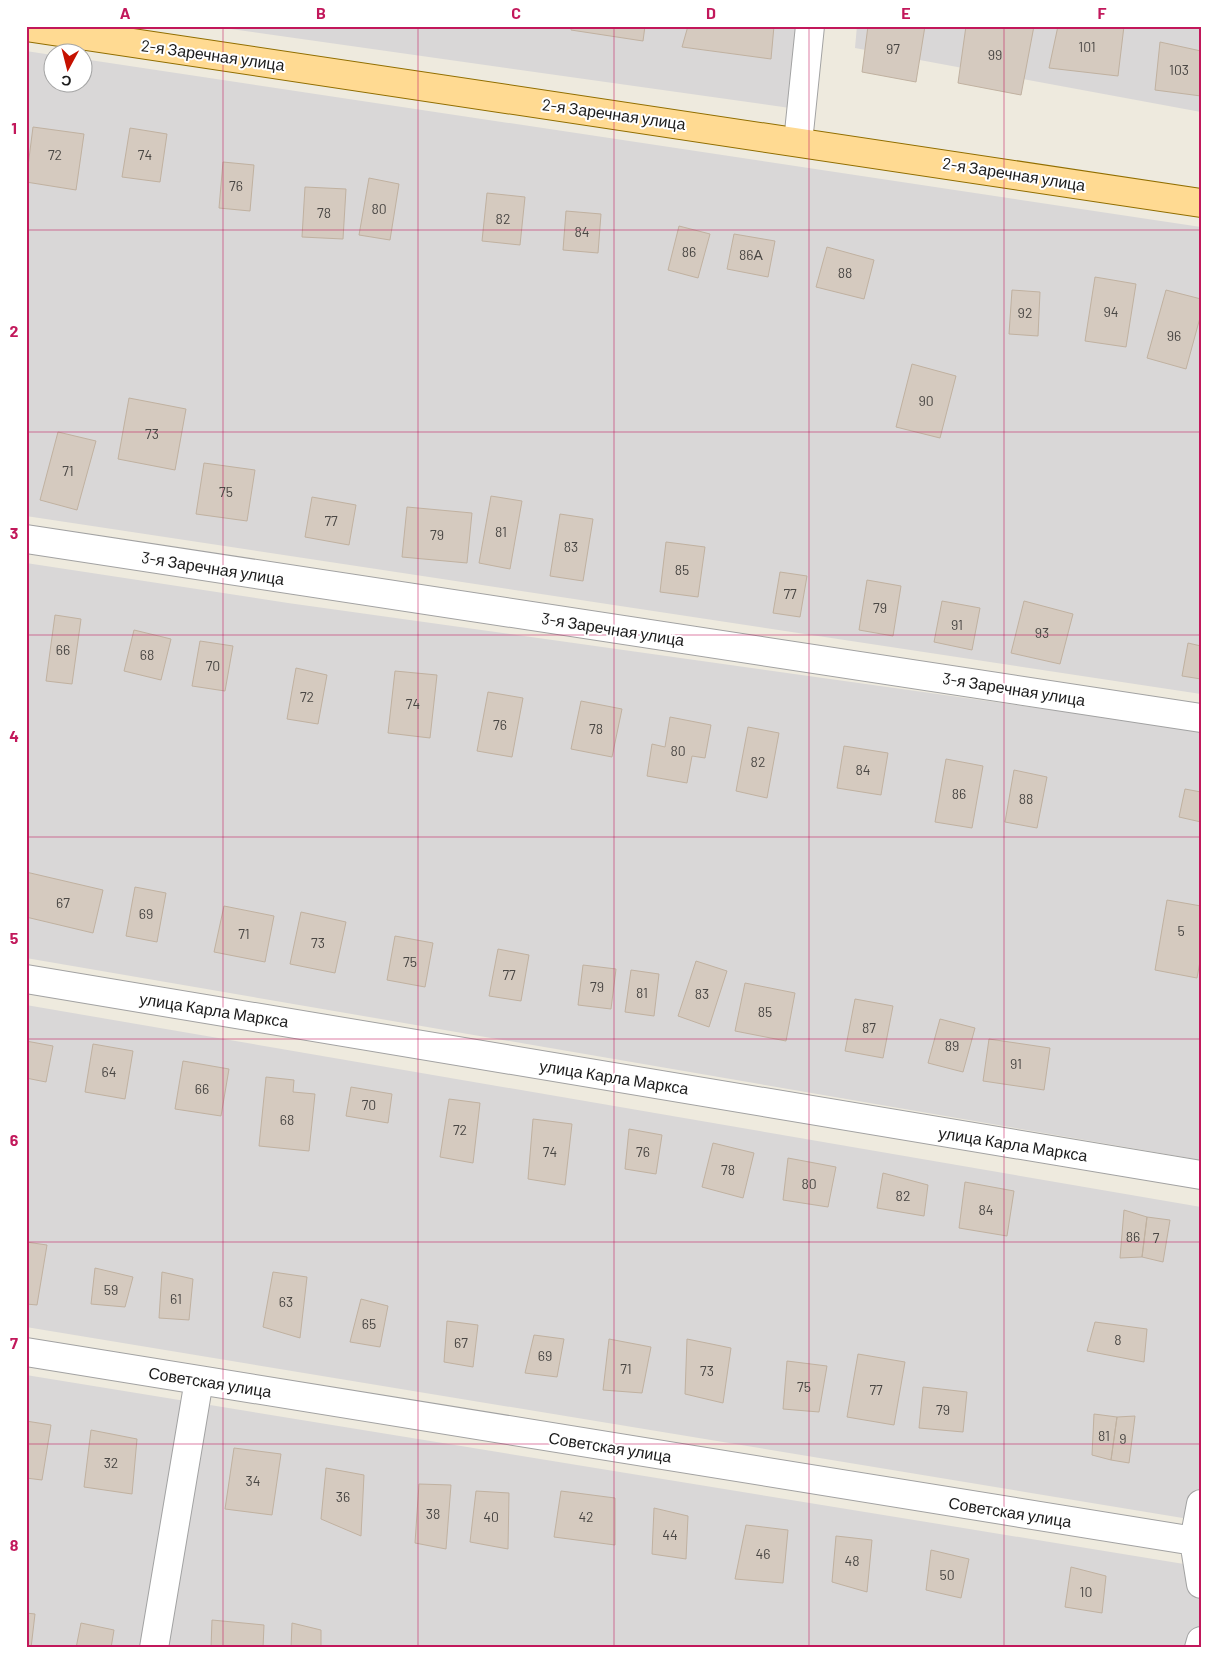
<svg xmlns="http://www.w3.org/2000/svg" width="1227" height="1674" viewBox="0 0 1227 1674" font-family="Barlow,sans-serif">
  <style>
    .residential { fill: #d9d7d7 }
    .building { fill: #d5cabf; stroke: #c0b1a0 }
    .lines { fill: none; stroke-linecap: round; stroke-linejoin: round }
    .minor-casing { stroke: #a2a2a2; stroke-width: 30 }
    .major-casing { stroke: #916e00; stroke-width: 30 }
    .minor { stroke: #fff; stroke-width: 28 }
    .major { stroke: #ffda92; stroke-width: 28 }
    .grid { fill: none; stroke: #c2185b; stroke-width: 1; stroke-opacity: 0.55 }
    .labels { text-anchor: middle; stroke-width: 4; stroke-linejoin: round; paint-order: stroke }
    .number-label { font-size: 14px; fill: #4a4744 }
    .street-label { font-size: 16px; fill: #1b1b1b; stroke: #fff }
    .neatline { fill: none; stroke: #c2185b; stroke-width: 2 }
    .grid-label { font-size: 16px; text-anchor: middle; font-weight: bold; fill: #c2185b }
  </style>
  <rect width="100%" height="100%" fill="#eeeade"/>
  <path class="residential" d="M 210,26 L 812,26 L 811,111 Z
    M 857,26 L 1201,26 L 1201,112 L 855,48 Z
    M 26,51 L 52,55 L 52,82 L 82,82 L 83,59 L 1201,227 L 1201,694 L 26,516 Z
    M 26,563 L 288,603 L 1201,731 L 1201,1160 L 26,958 Z
    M 26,1005 L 1201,1207 L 1201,1521 L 26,1327 Z
    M 26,1375 L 1190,1565 L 1201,1559 L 1201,1648 L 26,1648 Z"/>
  <path class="building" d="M 571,26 L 645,26 L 643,41 L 571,30 Z
    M 688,26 L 774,26 L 771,59 L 682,47 Z
    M 868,26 L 925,26 L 916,82 L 862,72 Z
    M 966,26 L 1034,26 L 1021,95 L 958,83 Z
    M 1058,26 L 1124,26 L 1118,76 L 1049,68 Z
    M 1160,42 L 1201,51 L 1201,96 L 1155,90 Z
    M 33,127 L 84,134 L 76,190 L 26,182 Z
    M 130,128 L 167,134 L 160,182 L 122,177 Z
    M 223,162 L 254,165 L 250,211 L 219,208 Z
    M 369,178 L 399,184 L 390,240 L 359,235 Z
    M 305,187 L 346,189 L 343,239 L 302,237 Z
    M 487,193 L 525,197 L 520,245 L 482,241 Z
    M 566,211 L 601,214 L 598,253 L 563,250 Z
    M 679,226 L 710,234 L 698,278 L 668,270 Z
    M 734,234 L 775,241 L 768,277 L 727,269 Z
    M 827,247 L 874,260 L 864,299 L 816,287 Z
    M 1095,277 L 1136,284 L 1126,347 L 1085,341 Z
    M 1012,290 L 1040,292 L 1038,336 L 1009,334 Z
    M 1166,290 L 1201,299 L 1201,314 L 1186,369 L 1147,358 Z
    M 912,364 L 956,376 L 940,438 L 896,427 Z
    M 129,398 L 186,409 L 175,470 L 118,459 Z
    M 58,432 L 96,441 L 77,510 L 40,500 Z
    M 204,463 L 255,470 L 247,521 L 196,514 Z
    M 491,496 L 522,501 L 510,569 L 479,563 Z
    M 312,497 L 356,505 L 349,545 L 305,537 Z
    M 407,507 L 472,513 L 467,563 L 402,557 Z
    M 560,514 L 593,519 L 583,581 L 550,576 Z
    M 666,542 L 705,547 L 698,597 L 660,592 Z
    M 780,572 L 807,576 L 800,617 L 773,613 Z
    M 867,580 L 901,586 L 893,636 L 859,630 Z
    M 942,601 L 980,608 L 972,650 L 934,642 Z
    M 1024,601 L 1073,614 L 1060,664 L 1011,653 Z
    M 55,615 L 81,619 L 72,684 L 46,681 Z
    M 134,630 L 171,639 L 161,680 L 124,671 Z
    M 200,641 L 233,646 L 225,691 L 192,686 Z
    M 1188,643 L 1201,646 L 1201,679 L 1182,676 Z
    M 296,668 L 327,675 L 318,724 L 287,719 Z
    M 395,671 L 437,675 L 430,738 L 388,733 Z
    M 488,692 L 523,698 L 512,757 L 477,751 Z
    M 581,701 L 622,709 L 612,757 L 571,749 Z
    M 670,717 L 711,725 L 705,758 L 692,756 L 687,783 L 647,776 L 652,744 L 665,747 Z
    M 748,727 L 779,733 L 767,798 L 736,791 Z
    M 844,746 L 888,753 L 881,795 L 837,788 Z
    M 946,759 L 983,766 L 972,828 L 935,822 Z
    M 1014,770 L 1047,777 L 1037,828 L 1005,822 Z
    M 1185,789 L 1201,792 L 1201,822 L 1179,817 Z
    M 26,872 L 103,890 L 93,933 L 26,917 Z
    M 135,887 L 166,893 L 157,942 L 126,936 Z
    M 1167,900 L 1201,906 L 1201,956 L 1197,978 L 1155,970 Z
    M 224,906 L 274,916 L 265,962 L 214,952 Z
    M 301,912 L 346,922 L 335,973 L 290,964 Z
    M 395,936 L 433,943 L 425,987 L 387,980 Z
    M 498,949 L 529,955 L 521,1001 L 489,996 Z
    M 696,961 L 727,971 L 709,1027 L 678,1016 Z
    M 583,965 L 616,969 L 611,1009 L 578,1005 Z
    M 631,970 L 659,974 L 654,1016 L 625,1012 Z
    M 745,983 L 795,993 L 786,1041 L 735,1031 Z
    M 855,999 L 893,1006 L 883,1058 L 845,1051 Z
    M 940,1019 L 975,1028 L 963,1072 L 928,1063 Z
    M 989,1039 L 1050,1048 L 1044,1090 L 983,1081 Z
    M 26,1041 L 53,1046 L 46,1082 L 26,1078 Z
    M 93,1044 L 133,1051 L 125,1099 L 85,1092 Z
    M 183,1061 L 229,1069 L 221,1116 L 175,1109 Z
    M 266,1077 L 294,1080 L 293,1092 L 315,1094 L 309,1151 L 259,1146 Z
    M 351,1087 L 392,1094 L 388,1123 L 346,1116 Z
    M 449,1099 L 480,1103 L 473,1163 L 440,1157 Z
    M 533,1119 L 572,1124 L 565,1185 L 528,1179 Z
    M 629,1129 L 662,1135 L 656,1174 L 625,1169 Z
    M 713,1143 L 754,1153 L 743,1198 L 702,1187 Z
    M 788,1158 L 836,1167 L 828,1207 L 783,1200 Z
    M 883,1173 L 928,1185 L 924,1216 L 877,1208 Z
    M 965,1182 L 1014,1191 L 1007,1236 L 959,1228 Z
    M 1124,1210 L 1147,1217 L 1142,1257 L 1120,1258 Z
    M 1147,1217 L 1170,1220 L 1163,1262 L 1142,1257 Z
    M 26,1242 L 47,1245 L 37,1305 L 26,1304 Z
    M 95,1268 L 133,1277 L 125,1307 L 91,1304 Z
    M 162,1272 L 193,1279 L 189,1320 L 159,1318 Z
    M 273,1272 L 307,1277 L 300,1338 L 263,1327 Z
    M 361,1299 L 388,1306 L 380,1347 L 350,1342 Z
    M 447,1321 L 478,1325 L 473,1367 L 444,1362 Z
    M 1095,1322 L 1147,1329 L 1144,1362 L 1087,1351 Z
    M 534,1335 L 564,1339 L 557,1377 L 525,1373 Z
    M 609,1339 L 651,1347 L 642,1393 L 603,1390 Z
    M 687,1339 L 731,1348 L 723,1403 L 685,1394 Z
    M 858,1354 L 905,1362 L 894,1425 L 847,1417 Z
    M 787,1361 L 827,1366 L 819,1412 L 783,1409 Z
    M 923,1387 L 967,1392 L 963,1432 L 919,1428 Z
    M 1094,1414 L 1117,1417 L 1111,1460 L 1092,1455 Z
    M 1135,1416 L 1129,1463 L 1111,1460 L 1117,1417 Z
    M 26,1421 L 51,1425 L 42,1480 L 26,1478 Z
    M 91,1430 L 137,1439 L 132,1494 L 84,1487 Z
    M 234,1448 L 281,1454 L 272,1515 L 225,1509 Z
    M 326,1468 L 364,1475 L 361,1536 L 321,1519 Z
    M 419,1484 L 451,1485 L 446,1549 L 415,1543 Z
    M 476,1491 L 509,1493 L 508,1549 L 470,1542 Z
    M 561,1491 L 615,1498 L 615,1545 L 554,1537 Z
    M 654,1508 L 688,1516 L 686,1559 L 652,1554 Z
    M 746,1525 L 788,1530 L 783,1583 L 735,1579 Z
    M 836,1536 L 872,1540 L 867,1592 L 832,1582 Z
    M 931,1550 L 969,1559 L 961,1598 L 926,1590 Z
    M 1071,1567 L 1106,1576 L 1102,1613 L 1065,1607 Z
    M 26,1613 L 35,1614 L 31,1648 L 26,1648 Z
    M 212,1620 L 264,1625 L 263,1648 L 211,1648 Z
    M 81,1623 L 114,1630 L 111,1648 L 76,1648 Z
    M 292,1623 L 321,1630 L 321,1648 L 291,1648 Z"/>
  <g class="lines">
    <g class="minor-casing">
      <path id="minor" d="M 798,142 L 810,26
        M 26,539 L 1201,718
        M 26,979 L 1201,1175
        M 26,1352 L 1194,1541
        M 1201,1504 L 1194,1541 L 1201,1584
        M 154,1648 L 199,1380
        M 1199,1648 L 1201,1641"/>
    </g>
    <g class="major-casing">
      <path id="major" d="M 26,27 L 1201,203"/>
    </g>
    <use href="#minor" class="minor"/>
    <use href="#major" class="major"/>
  </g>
  <path class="grid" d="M 223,26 L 223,1648M 418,26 L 418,1648M 614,26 L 614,1648M 809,26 L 809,1648M 1004,26 L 1004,1648M 26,230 L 1201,230M 26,432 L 1201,432M 26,635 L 1201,635M 26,837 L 1201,837M 26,1039 L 1201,1039M 26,1242 L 1201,1242M 26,1444 L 1201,1444"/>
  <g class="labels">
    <g class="number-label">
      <text x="1087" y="52">101</text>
      <text x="893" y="54">97</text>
      <text x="995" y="60">99</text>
      <text x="1179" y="75">103</text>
      <text x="55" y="160">72</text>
      <text x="145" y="160">74</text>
      <text x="236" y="191">76</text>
      <text x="379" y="214">80</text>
      <text x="324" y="218">78</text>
      <text x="503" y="224">82</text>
      <text x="582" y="237">84</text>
      <text x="689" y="257">86</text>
      <text x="751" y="260">86А</text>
      <text x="845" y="278">88</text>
      <text x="1111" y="317">94</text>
      <text x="1025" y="318">92</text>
      <text x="1174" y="341">96</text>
      <text x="926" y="406">90</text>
      <text x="152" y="439">73</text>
      <text x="68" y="476">71</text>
      <text x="226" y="497">75</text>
      <text x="331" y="526">77</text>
      <text x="501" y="537">81</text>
      <text x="437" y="540">79</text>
      <text x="571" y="552">83</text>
      <text x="682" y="575">85</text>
      <text x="790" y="599">77</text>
      <text x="880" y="613">79</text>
      <text x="957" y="630">91</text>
      <text x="1042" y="638">93</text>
      <text x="63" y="655">66</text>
      <text x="147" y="660">68</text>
      <text x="213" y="671">70</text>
      <text x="307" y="702">72</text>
      <text x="413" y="709">74</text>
      <text x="500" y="730">76</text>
      <text x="596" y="734">78</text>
      <text x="678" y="756">80</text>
      <text x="758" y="767">82</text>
      <text x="863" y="775">84</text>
      <text x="959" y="799">86</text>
      <text x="1026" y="804">88</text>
      <text x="63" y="908">67</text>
      <text x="146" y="919">69</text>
      <text x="1181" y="936">5</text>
      <text x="244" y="939">71</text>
      <text x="318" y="948">73</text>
      <text x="410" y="967">75</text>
      <text x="509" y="980">77</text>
      <text x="597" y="992">79</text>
      <text x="642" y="998">81</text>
      <text x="702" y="999">83</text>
      <text x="765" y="1017">85</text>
      <text x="869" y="1033">87</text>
      <text x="952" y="1051">89</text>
      <text x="1016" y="1069">91</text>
      <text x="109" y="1077">64</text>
      <text x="202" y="1094">66</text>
      <text x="369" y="1110">70</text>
      <text x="287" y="1125">68</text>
      <text x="460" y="1135">72</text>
      <text x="550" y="1157">74</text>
      <text x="643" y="1157">76</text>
      <text x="728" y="1175">78</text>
      <text x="809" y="1189">80</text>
      <text x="903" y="1201">82</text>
      <text x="986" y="1215">84</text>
      <text x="1133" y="1242">86</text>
      <text x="1156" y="1243">7</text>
      <text x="111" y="1295">59</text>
      <text x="176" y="1304">61</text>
      <text x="286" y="1307">63</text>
      <text x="369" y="1329">65</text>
      <text x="1118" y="1345">8</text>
      <text x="461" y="1348">67</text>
      <text x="545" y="1361">69</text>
      <text x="626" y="1374">71</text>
      <text x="707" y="1376">73</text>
      <text x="804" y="1392">75</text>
      <text x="876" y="1395">77</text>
      <text x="943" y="1415">79</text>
      <text x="1104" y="1441">81</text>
      <text x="1123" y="1444">9</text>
      <text x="111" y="1468">32</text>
      <text x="253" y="1486">34</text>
      <text x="343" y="1502">36</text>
      <text x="433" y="1519">38</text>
      <text x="491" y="1522">40</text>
      <text x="586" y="1522">42</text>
      <text x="670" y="1540">44</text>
      <text x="763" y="1559">46</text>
      <text x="852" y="1566">48</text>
      <text x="947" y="1580">50</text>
      <text x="1086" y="1597">10</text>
    </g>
    <g class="street-label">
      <text transform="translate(213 55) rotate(8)" y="6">2-я Заречная улица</text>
      <text transform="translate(614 114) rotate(8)" y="6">2-я Заречная улица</text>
      <text transform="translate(1014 174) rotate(9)" y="6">2-я Заречная улица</text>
      <text transform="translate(213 568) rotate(9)" y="6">3-я Заречная улица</text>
      <text transform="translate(613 629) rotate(9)" y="6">3-я Заречная улица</text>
      <text transform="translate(1014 689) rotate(9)" y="6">3-я Заречная улица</text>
      <text transform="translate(214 1010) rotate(9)" y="6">улица Карла Маркса</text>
      <text transform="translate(614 1077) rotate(9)" y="6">улица Карла Маркса</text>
      <text transform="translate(1013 1144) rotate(9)" y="6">улица Карла Маркса</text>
      <text transform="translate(210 1382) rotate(9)" y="6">Советская улица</text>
      <text transform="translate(610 1447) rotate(9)" y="6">Советская улица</text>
      <text transform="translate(1010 1512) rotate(9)" y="6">Советская улица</text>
    </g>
  </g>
  <rect width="1227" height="1674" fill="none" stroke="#ffffff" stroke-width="55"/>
  <g transform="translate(68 68) rotate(187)"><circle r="24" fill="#ffffff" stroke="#a4a4a4"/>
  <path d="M0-4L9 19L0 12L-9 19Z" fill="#c51100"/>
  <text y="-8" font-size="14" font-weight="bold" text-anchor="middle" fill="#1b1b1b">С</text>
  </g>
  <rect x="28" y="28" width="1172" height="1618" class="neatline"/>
  <g class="grid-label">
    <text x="125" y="19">A</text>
    <text x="321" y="19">B</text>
    <text x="516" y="19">C</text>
    <text x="711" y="19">D</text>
    <text x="906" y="19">E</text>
    <text x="1102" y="19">F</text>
    <text x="14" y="134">1</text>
    <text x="14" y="337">2</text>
    <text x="14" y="539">3</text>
    <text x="14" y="742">4</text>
    <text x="14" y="944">5</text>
    <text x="14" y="1146">6</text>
    <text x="14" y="1349">7</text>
    <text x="14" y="1551">8</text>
  </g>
</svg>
